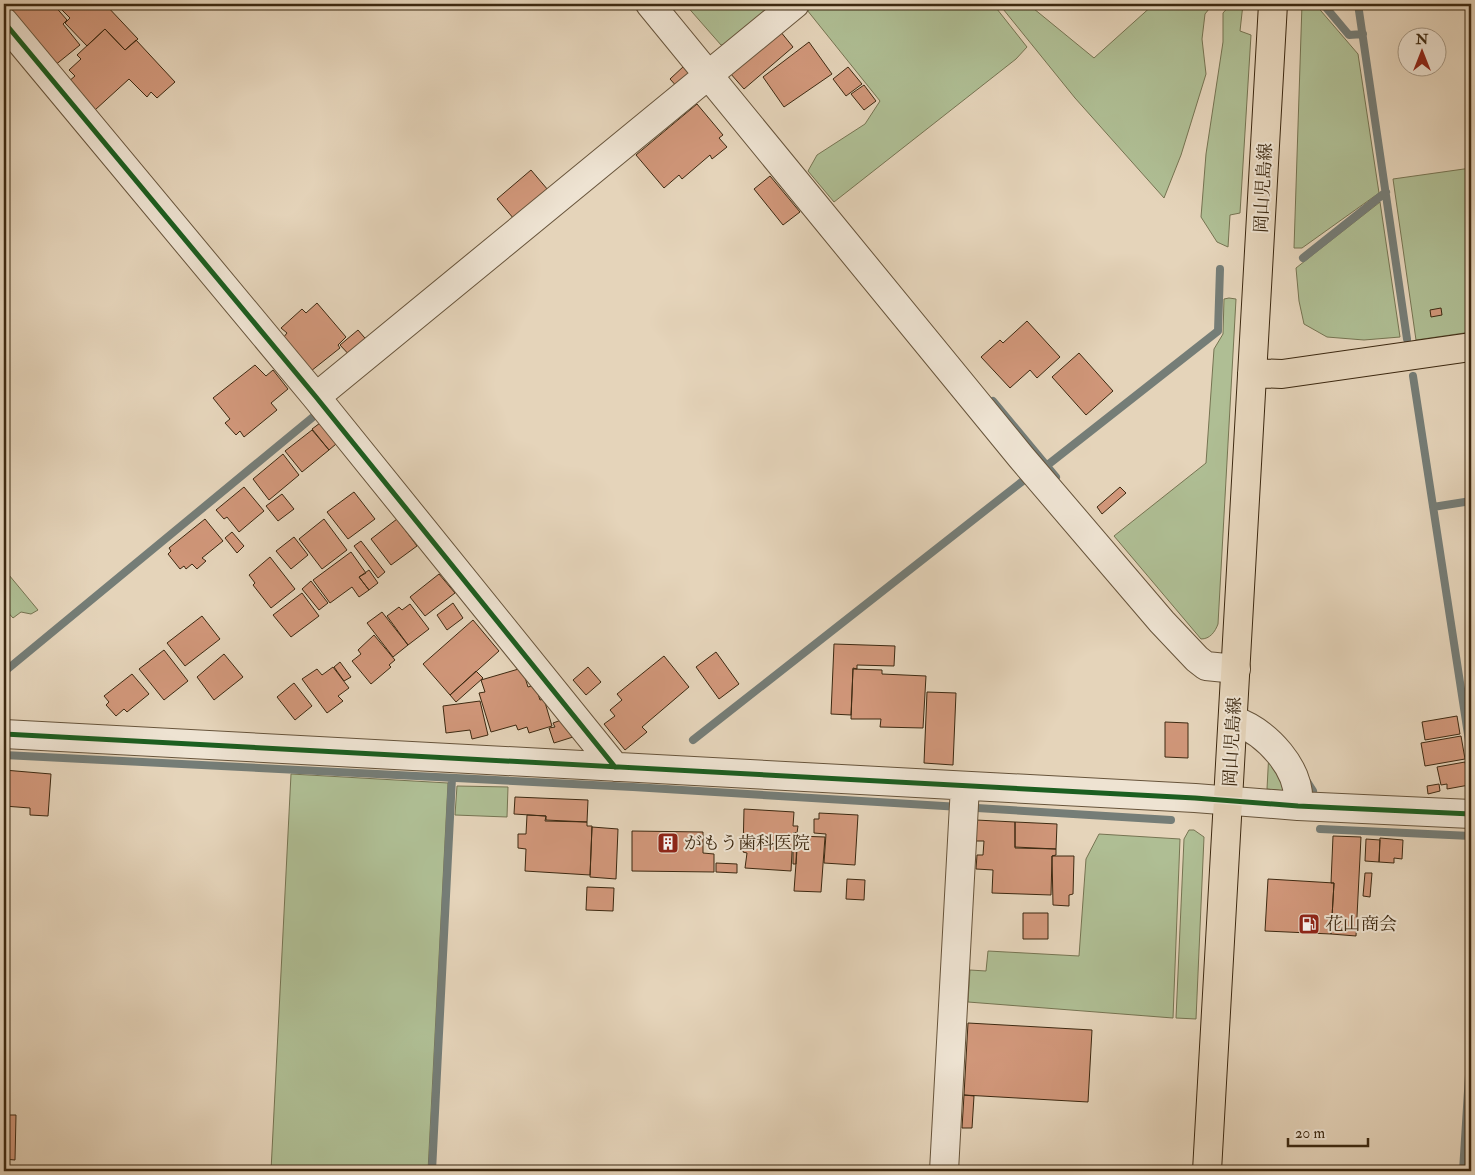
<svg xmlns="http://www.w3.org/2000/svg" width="1475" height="1175" viewBox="0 0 1475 1175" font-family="'IM FELL Double Pica','Noto Serif JP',serif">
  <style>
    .green { fill: #afbe94; stroke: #767452 }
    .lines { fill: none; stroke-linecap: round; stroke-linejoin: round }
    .stream { stroke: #757d77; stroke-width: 8 }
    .building { fill: #d1977a; stroke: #3d2911 }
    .street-casing { stroke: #67543b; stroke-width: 30 }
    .primary-casing { stroke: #3d2911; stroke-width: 30 }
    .street { stroke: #eee3d2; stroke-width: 28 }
    .primary { stroke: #e5d4ba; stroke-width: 28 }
    .cycleway-casing { stroke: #eee3d2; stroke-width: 8 }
    .cycleway { stroke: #1b5e20; stroke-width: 5 }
    .labels { text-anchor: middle; stroke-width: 4; stroke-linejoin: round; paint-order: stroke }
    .street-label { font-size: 18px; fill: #3d2911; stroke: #eee3d2 }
    .poi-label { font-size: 18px; fill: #3d2911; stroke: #eee3d2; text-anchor: start }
  </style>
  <rect width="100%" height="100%" fill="#e5d4ba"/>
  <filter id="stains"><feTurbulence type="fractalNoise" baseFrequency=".004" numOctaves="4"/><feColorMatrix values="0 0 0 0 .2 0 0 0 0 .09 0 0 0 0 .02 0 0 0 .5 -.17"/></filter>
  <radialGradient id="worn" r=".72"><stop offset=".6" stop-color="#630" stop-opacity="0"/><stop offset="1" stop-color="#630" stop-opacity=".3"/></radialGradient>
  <path class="green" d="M 685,4 L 781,4 L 732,43 L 721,45 Z
    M 815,4 L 993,4 L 1027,47 L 1016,59 L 834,202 L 808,171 L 817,155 L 865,124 L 880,101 L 807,10 Z
    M 999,4 L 1028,4 L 1094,58 L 1154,4 L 1213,4 L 1205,14 L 1202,39 L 1206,74 L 1181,155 L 1164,198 L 1075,98 Z
    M 1231,4 L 1243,4 L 1240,31 L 1251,35 L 1240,213 L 1230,215 L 1228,247 L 1217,242 L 1201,217 L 1206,154 L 1223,42 L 1223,13 Z
    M 1302,4 L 1315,4 L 1358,54 L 1379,193 L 1302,248 L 1294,248 Z
    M 1471,168 L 1471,332 L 1416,340 L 1393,179 Z
    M 1380,202 L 1400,337 L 1364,340 L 1327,337 L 1304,324 L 1299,301 L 1296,268 Z
    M 1229,298 L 1236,299 L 1218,624 C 1215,632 1210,639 1201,639 L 1114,536 L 1206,463 L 1214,349 L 1223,334 L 1224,299 Z
    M 4,569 L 38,610 L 31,614 L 21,612 L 13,618 L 4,608 Z
    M 1269,751 L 1291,792 L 1267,789 Z
    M 291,774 L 448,783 L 428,1171 L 271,1171 Z
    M 457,786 L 508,787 L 507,817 L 455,815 Z
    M 1189,830 L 1194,830 L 1204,837 L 1196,1019 L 1176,1018 L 1184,839 Z
    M 1099,834 L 1180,839 L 1173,1018 L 968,1002 L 970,970 L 986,971 L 988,951 L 1079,956 L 1086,859 Z"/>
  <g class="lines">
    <path class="stream" d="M 1323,4 L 1349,35 L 1363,34
      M 1358,4 L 1407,339
      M 4,12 L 14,4
      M 1303,258 L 1386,192
      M 1413,376 L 1471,754
      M 993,401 L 1056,477
      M 1045,467 L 1218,331 L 1220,269
      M 1433,507 L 1471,501
      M 4,672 L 313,417
      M 693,740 L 1024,480
      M 4,755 L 633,787 L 1171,820
      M 1306,780 L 1313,791
      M 1320,829 L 1471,836
      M 432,1171 L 452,778
      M 1463,1171 L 1471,1043"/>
  </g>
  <path class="building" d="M 18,4 L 53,4 L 67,20 L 63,24 L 80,45 L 54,66 L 9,12 Z
    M 56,4 L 105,4 L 138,39 L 125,50 L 105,29 L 87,46 L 65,23 L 70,18 Z
    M 105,29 L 125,50 L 136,40 L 175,82 L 157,98 L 151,92 L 147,97 L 129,79 L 95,110 L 68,82 L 75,76 L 69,70 L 81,59 L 77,55 Z
    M 780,31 L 793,47 L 744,89 L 730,73 Z
    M 809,42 L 832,74 L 784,107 L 763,77 Z
    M 684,66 L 694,77 L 679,89 L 670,79 Z
    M 848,67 L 862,84 L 846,96 L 833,79 Z
    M 864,85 L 876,101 L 864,110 L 851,94 Z
    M 697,104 L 723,135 L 719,138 L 727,147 L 712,159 L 710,155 L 682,179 L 679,175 L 664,188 L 636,155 Z
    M 531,170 L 548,190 L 514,219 L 497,199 Z
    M 770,176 L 800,212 L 783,225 L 754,189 Z
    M 317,303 L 346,337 L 338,345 L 340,348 L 311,371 L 283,338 L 287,333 L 281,328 L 302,309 L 306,313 Z
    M 1441,308 L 1442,315 L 1431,317 L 1430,310 Z
    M 1027,321 L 1060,357 L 1037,378 L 1030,370 L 1010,388 L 981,357 L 1000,340 L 1003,343 Z
    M 358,330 L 370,344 L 353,359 L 340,345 Z
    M 1079,353 L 1113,391 L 1086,415 L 1052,377 Z
    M 255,365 L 266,376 L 273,370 L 288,389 L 271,403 L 277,410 L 244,437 L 240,431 L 236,435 L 225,423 L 230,419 L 213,398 Z
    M 320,423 L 336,444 L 329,450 L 312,429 Z
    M 312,430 L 329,450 L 302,472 L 285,451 Z
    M 283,454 L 299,475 L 269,500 L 253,479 Z
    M 244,487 L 264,511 L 239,532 L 227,517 L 224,519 L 216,510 Z
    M 1120,487 L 1126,493 L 1102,514 L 1097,507 Z
    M 354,492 L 375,519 L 348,539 L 327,512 Z
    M 282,494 L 294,509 L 278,521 L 266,506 Z
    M 205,519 L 223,541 L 202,558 L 206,561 L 197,569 L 192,564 L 186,569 L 184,566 L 180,569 L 168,554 L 171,551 L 169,548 Z
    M 324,519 L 347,550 L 322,569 L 299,539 Z
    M 397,519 L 417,546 L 391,565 L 371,539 Z
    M 232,532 L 244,546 L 237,553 L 225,538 Z
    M 294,537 L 308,555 L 291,569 L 276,551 Z
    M 361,541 L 385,572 L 378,578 L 354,546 Z
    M 351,552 L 366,573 L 359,577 L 369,590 L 359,597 L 352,587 L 330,603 L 313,580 Z
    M 270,557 L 295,589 L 271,608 L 253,585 L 255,583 L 249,575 Z
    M 369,570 L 378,583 L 369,590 L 359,577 Z
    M 439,574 L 455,593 L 425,616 L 410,597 Z
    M 311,581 L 328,603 L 319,610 L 302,589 Z
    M 302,593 L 319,616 L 291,637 L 273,615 Z
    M 453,603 L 463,618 L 447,630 L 437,615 Z
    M 410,604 L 429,629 L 408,645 L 387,616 L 399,607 L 402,610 Z
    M 382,612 L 408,645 L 393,657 L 367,623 Z
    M 202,616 L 220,639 L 185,666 L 167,643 Z
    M 473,620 L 499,651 L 450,695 L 423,664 Z
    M 374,635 L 395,660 L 389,665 L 391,667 L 371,684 L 352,661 L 361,654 L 358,650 Z
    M 834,644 L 895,646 L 894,666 L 857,665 L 857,669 L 853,668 L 851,715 L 831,714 Z
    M 164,650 L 188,681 L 164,700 L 139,669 Z
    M 716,652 L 739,684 L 719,699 L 696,667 Z
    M 224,654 L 243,677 L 214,700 L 197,677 Z
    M 664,656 L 689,687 L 642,727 L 647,732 L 625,750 L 604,724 L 615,716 L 610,710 L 622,700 L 617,694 Z
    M 340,662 L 351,677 L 344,681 L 334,667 Z
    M 333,667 L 349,688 L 338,696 L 343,701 L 327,713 L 302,679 L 317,669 L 322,675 Z
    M 588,667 L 601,682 L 586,695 L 573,680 Z
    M 522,668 L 528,687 L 535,685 L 540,700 L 544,699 L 552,726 L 529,733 L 527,727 L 518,730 L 516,725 L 491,732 L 479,693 L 485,692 L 481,680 Z
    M 853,669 L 882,670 L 882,674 L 926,676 L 923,728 L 880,727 L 881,719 L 851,719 Z
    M 476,671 L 483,678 L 456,702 L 450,695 Z
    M 132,674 L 149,694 L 127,712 L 124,709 L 116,716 L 106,705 L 109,702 L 104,696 Z
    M 294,683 L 312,706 L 295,720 L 277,697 Z
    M 927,692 L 956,693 L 953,765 L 924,763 Z
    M 480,701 L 488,735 L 472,739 L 470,730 L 446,733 L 443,706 Z
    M 1457,716 L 1460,734 L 1425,740 L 1422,722 Z
    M 567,718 L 573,737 L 554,743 L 549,728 L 555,727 L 553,723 Z
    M 1165,722 L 1188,723 L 1188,758 L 1165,757 Z
    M 1461,736 L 1465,759 L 1425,766 L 1421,743 Z
    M 1465,762 L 1469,785 L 1447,789 L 1447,784 L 1441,785 L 1437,767 Z
    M 4,770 L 51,774 L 48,816 L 30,815 L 30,808 L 4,806 Z
    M 1439,784 L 1440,791 L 1428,794 L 1427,786 Z
    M 515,797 L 588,800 L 587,822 L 546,820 L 546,816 L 514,814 Z
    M 744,809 L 794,812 L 793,826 L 798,826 L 797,833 L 793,833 L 791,871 L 745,868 L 747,853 L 743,852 Z
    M 819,813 L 858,815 L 855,865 L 824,863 L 826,834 L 814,833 L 814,819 L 819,819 Z
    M 527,815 L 546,816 L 545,821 L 587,822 L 587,826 L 592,826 L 590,875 L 525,871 L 526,849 L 518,848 L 518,834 L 526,834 Z
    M 976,820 L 1015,822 L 1015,848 L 1056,849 L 1056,855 L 1052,856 L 1051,895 L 992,893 L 993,870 L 976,869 L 977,855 L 983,855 L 984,841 L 975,841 Z
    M 1015,822 L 1057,824 L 1056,849 L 1015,847 Z
    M 592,827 L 618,829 L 616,879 L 590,877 Z
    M 632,831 L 703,832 L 703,853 L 714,854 L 714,872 L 632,871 Z
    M 793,833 L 797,833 L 796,864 L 793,864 Z
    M 798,836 L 825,837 L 821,892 L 794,891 Z
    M 1333,836 L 1361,837 L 1356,936 L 1331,934 L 1334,883 L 1331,883 Z
    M 1380,838 L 1403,840 L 1402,859 L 1394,858 L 1394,863 L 1379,862 Z
    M 1366,839 L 1380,840 L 1379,862 L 1365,861 Z
    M 1052,856 L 1074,856 L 1073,894 L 1069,895 L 1069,906 L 1053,905 Z
    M 716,863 L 737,864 L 737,873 L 716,872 Z
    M 1365,873 L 1372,873 L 1370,897 L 1363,896 Z
    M 847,879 L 865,880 L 864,900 L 846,899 Z
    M 1268,879 L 1334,883 L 1331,934 L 1265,931 Z
    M 587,887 L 614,888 L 613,911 L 586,910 Z
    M 1023,913 L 1048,913 L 1048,939 L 1023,939 Z
    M 968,1023 L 1092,1030 L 1088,1102 L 964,1095 Z
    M 964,1095 L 974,1096 L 972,1128 L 962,1128 Z
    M 4,1115 L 16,1115 L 15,1160 L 4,1159 Z"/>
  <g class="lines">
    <g class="street-casing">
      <path id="street" d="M 650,4 L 1021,457 L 1162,622 L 1197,659 L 1206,666 L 1236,669
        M 4,22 L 316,397 L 615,767
        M 316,397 L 795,4
        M 1233,720 C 1267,732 1302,769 1298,806
        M 4,734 L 1195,798 L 1298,806 L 1471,814
        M 944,1171 L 965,786"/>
    </g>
    <g class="primary-casing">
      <path id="primary" d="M 1252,373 L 1282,374 L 1471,347
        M 1207,1171 L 1273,4"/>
    </g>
    <use href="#street" class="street"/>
    <use href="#primary" class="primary"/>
    <g class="cycleway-casing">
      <path id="cycleway" d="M 4,22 L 316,397 L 615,767
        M 4,734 L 1195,798 L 1298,806 L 1471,814"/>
    </g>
    <use href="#cycleway" class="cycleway"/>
  </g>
  <defs>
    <g id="building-square" transform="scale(1.125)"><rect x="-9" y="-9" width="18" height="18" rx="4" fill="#8f2418" stroke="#eee3d2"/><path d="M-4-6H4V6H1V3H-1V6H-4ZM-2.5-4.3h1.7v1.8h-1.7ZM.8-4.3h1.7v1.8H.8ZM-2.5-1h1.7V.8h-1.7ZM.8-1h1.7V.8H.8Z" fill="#fff"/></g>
    <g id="fuel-square" transform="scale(1.125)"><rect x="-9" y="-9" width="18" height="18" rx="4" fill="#8f2418" stroke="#eee3d2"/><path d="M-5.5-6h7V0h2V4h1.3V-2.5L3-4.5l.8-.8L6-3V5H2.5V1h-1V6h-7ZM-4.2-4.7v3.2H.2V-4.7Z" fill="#fff"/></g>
  </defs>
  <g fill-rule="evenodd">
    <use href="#building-square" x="668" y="843"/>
    <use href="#fuel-square" x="1309" y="924"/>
  </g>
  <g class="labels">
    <g class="street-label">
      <text transform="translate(1263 188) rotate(-87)" y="6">岡山児島線</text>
      <text transform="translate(1232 742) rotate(-87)" y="6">岡山児島線</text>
    </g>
    <g class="poi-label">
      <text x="684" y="849">がもう歯科医院</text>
      <text x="1325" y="930">花山商会</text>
    </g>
  </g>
  <rect width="1475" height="1175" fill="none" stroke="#e5d4ba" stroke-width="20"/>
  <rect x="5" y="5" width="1465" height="1165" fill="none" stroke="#3d2911" stroke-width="2.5"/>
  <rect x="10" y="10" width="1455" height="1155" fill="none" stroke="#3d2911"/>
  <g transform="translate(1422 52)"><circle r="24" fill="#eee3d2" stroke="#a79985"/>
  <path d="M0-4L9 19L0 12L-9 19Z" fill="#8f2418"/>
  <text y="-8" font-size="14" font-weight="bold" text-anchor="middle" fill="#3d2911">N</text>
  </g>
  <path d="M1288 1138v8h80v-8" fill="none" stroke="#3d2911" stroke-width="2.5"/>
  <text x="1295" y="1138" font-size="15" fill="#3d2911" stroke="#eee3d2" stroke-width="4" paint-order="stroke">20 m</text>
  <rect width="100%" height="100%" filter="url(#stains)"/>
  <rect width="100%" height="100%" fill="url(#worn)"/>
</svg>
